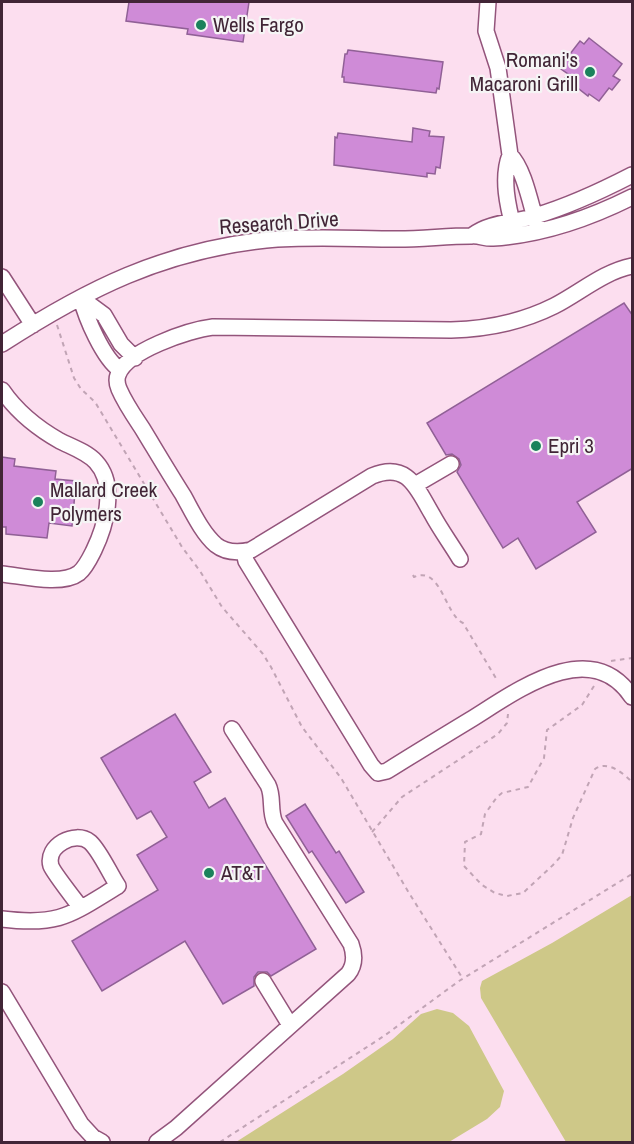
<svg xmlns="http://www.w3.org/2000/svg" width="634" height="1144" viewBox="0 0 634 1144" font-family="'Archivo Narrow',sans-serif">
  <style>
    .green { fill: #cec888 }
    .building { fill: #cf8bd7; stroke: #906096; stroke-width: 1.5 }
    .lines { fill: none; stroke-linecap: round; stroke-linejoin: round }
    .minor-casing { stroke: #93547b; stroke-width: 18 }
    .path { stroke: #c1a4b5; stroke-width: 2; stroke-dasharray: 4.5 4.5; stroke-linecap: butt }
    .minor { stroke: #fff; stroke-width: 15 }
    .poi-dot { fill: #1b825c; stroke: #f5f5f5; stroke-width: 2 }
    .labels { text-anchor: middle; stroke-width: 4.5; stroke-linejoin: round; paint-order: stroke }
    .poi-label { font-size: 21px; fill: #412536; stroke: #f5f5f5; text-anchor: start }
    .street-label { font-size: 21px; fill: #412536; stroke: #f5f5f5 }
  </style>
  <rect width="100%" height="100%" fill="#fcdeef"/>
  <path class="green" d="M 632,895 L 632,1142 L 566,1142 L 481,998 L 480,988 L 482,981 L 552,943 Z
    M 437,1009 L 453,1013 L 469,1026 L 504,1091 L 500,1107 L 487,1119 L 449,1142 L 236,1142 L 343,1074 L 393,1039 L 421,1014 Z"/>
  <path class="building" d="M 129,2 L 249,2 L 243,42 L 187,34 L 188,29 L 126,21 Z
    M 589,38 L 622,64 L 613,76 L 620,80 L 612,90 L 609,88 L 599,101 L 589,94 L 588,96 L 565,78 L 568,74 L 561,69 L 565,64 L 563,63 L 580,41 L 584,44 Z
    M 348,50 L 443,62 L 439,89 L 437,88 L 436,93 L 344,82 L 344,77 L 342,77 L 345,54 L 347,54 Z
    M 413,128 L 430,131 L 429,136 L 444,137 L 440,168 L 436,167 L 435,174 L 427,173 L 427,177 L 334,165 L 335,137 L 337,138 L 338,133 L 412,142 Z
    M 624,303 L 633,316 L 633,468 L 577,502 L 596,532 L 536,569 L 518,538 L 503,548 L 457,472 L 461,465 L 459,459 L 452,454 L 446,455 L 427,423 Z
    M 2,457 L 15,459 L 14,466 L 56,471 L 55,479 L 76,481 L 72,526 L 49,523 L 47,538 L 6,534 L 6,527 L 2,527 Z
    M 175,714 L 211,772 L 194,782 L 209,808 L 225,798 L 316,949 L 271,976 L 267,972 L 258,972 L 254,977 L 254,986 L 223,1004 L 185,941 L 102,991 L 72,941 L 158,890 L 137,855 L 167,837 L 151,811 L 137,819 L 101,758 Z
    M 305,804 L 336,853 L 339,851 L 364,892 L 346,903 L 312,851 L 309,853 L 286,816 Z"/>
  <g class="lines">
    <g class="minor-casing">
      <path id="minor" d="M 488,2 L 486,31 L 498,68 L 510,155
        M 514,230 C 508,207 501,178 510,155 C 524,168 531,206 537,225
        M 473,235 C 490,222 514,223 535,216 C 569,206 601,191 632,175
        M 2,277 L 33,325
        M 2,344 C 87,289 163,251 266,240 C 309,236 355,239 398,239 C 423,239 447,236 471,236 C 479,235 486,239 493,238 C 541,235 590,218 632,197
        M 120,370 C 103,358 86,318 81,298 L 104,315 L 121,344 L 135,358
        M 2,390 C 17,412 37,428 60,441 C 72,447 87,452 96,462 C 117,485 106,525 94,550 C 90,558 86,567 79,573 C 62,586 22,576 2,574
        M 415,485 L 451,464
        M 244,552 L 246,561 L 371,765 L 378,773 L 387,771 C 414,754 442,737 470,720 C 514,693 590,634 632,697
        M 460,559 C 451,544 440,529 432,514 C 417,489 408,461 372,476 L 251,550 C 238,553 226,553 216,545 C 202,533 192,511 183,495 C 169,473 156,451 142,428 C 134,416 125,403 119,389 C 117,384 116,380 118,375 C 126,351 189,330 213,327 L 451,330 C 487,329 522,322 554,306 C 581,292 603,272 632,266
        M 2,919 C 60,926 70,915 118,886 C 110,874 100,851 90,842 C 75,830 45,846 51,866 C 53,872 75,900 81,908
        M 263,981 L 290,1025
        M 2,992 L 81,1124 L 93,1137 L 102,1142
        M 157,1142 L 176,1128 L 348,974 C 355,965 355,955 351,944 L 275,823 C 269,811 274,797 268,785 L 232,729"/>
    </g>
    <path class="path" d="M 57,325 L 74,378 L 81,389 L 95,402 L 182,547 L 200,571 L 222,607 L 263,654 L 271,667 L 302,727 L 341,778 L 409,893 L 463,979
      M 413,575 L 414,577 C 441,565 445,615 463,623 L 497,680
      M 611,661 L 632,658
      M 594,686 L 582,705 L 547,730 L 544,758 L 528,787 L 502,793 L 497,797 L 485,814 L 481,834 L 465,842 L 464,866 L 482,885 L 495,893 L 507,896 L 523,893 L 553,865 L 562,855 L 573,818 L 595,769 C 608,760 623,773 632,782
      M 372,832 L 402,797 L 498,734 L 507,723 L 508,714
      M 220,1142 L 384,1036 L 459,981 L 632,874"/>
    <use href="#minor" class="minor"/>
  </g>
  <g class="poi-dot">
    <circle cx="201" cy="25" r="6"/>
    <circle cx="590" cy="72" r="6"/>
    <circle cx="536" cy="446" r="6"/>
    <circle cx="38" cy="502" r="6"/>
    <circle cx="209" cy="873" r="6"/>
  </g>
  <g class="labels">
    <g class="poi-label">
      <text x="213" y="32">Wells Fargo</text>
      <text x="578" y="67" text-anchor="end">Romani's<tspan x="578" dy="24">Macaroni Grill</tspan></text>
      <text x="548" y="453">Epri 3</text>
      <text x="50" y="497">Mallard Creek<tspan x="50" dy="24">Polymers</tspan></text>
      <text x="221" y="880">AT&amp;T</text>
    </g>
    <g class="street-label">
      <text transform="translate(279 223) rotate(-4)" y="7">Research Drive</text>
    </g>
  </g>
  <rect width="634" height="1144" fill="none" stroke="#412536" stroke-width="6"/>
</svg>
